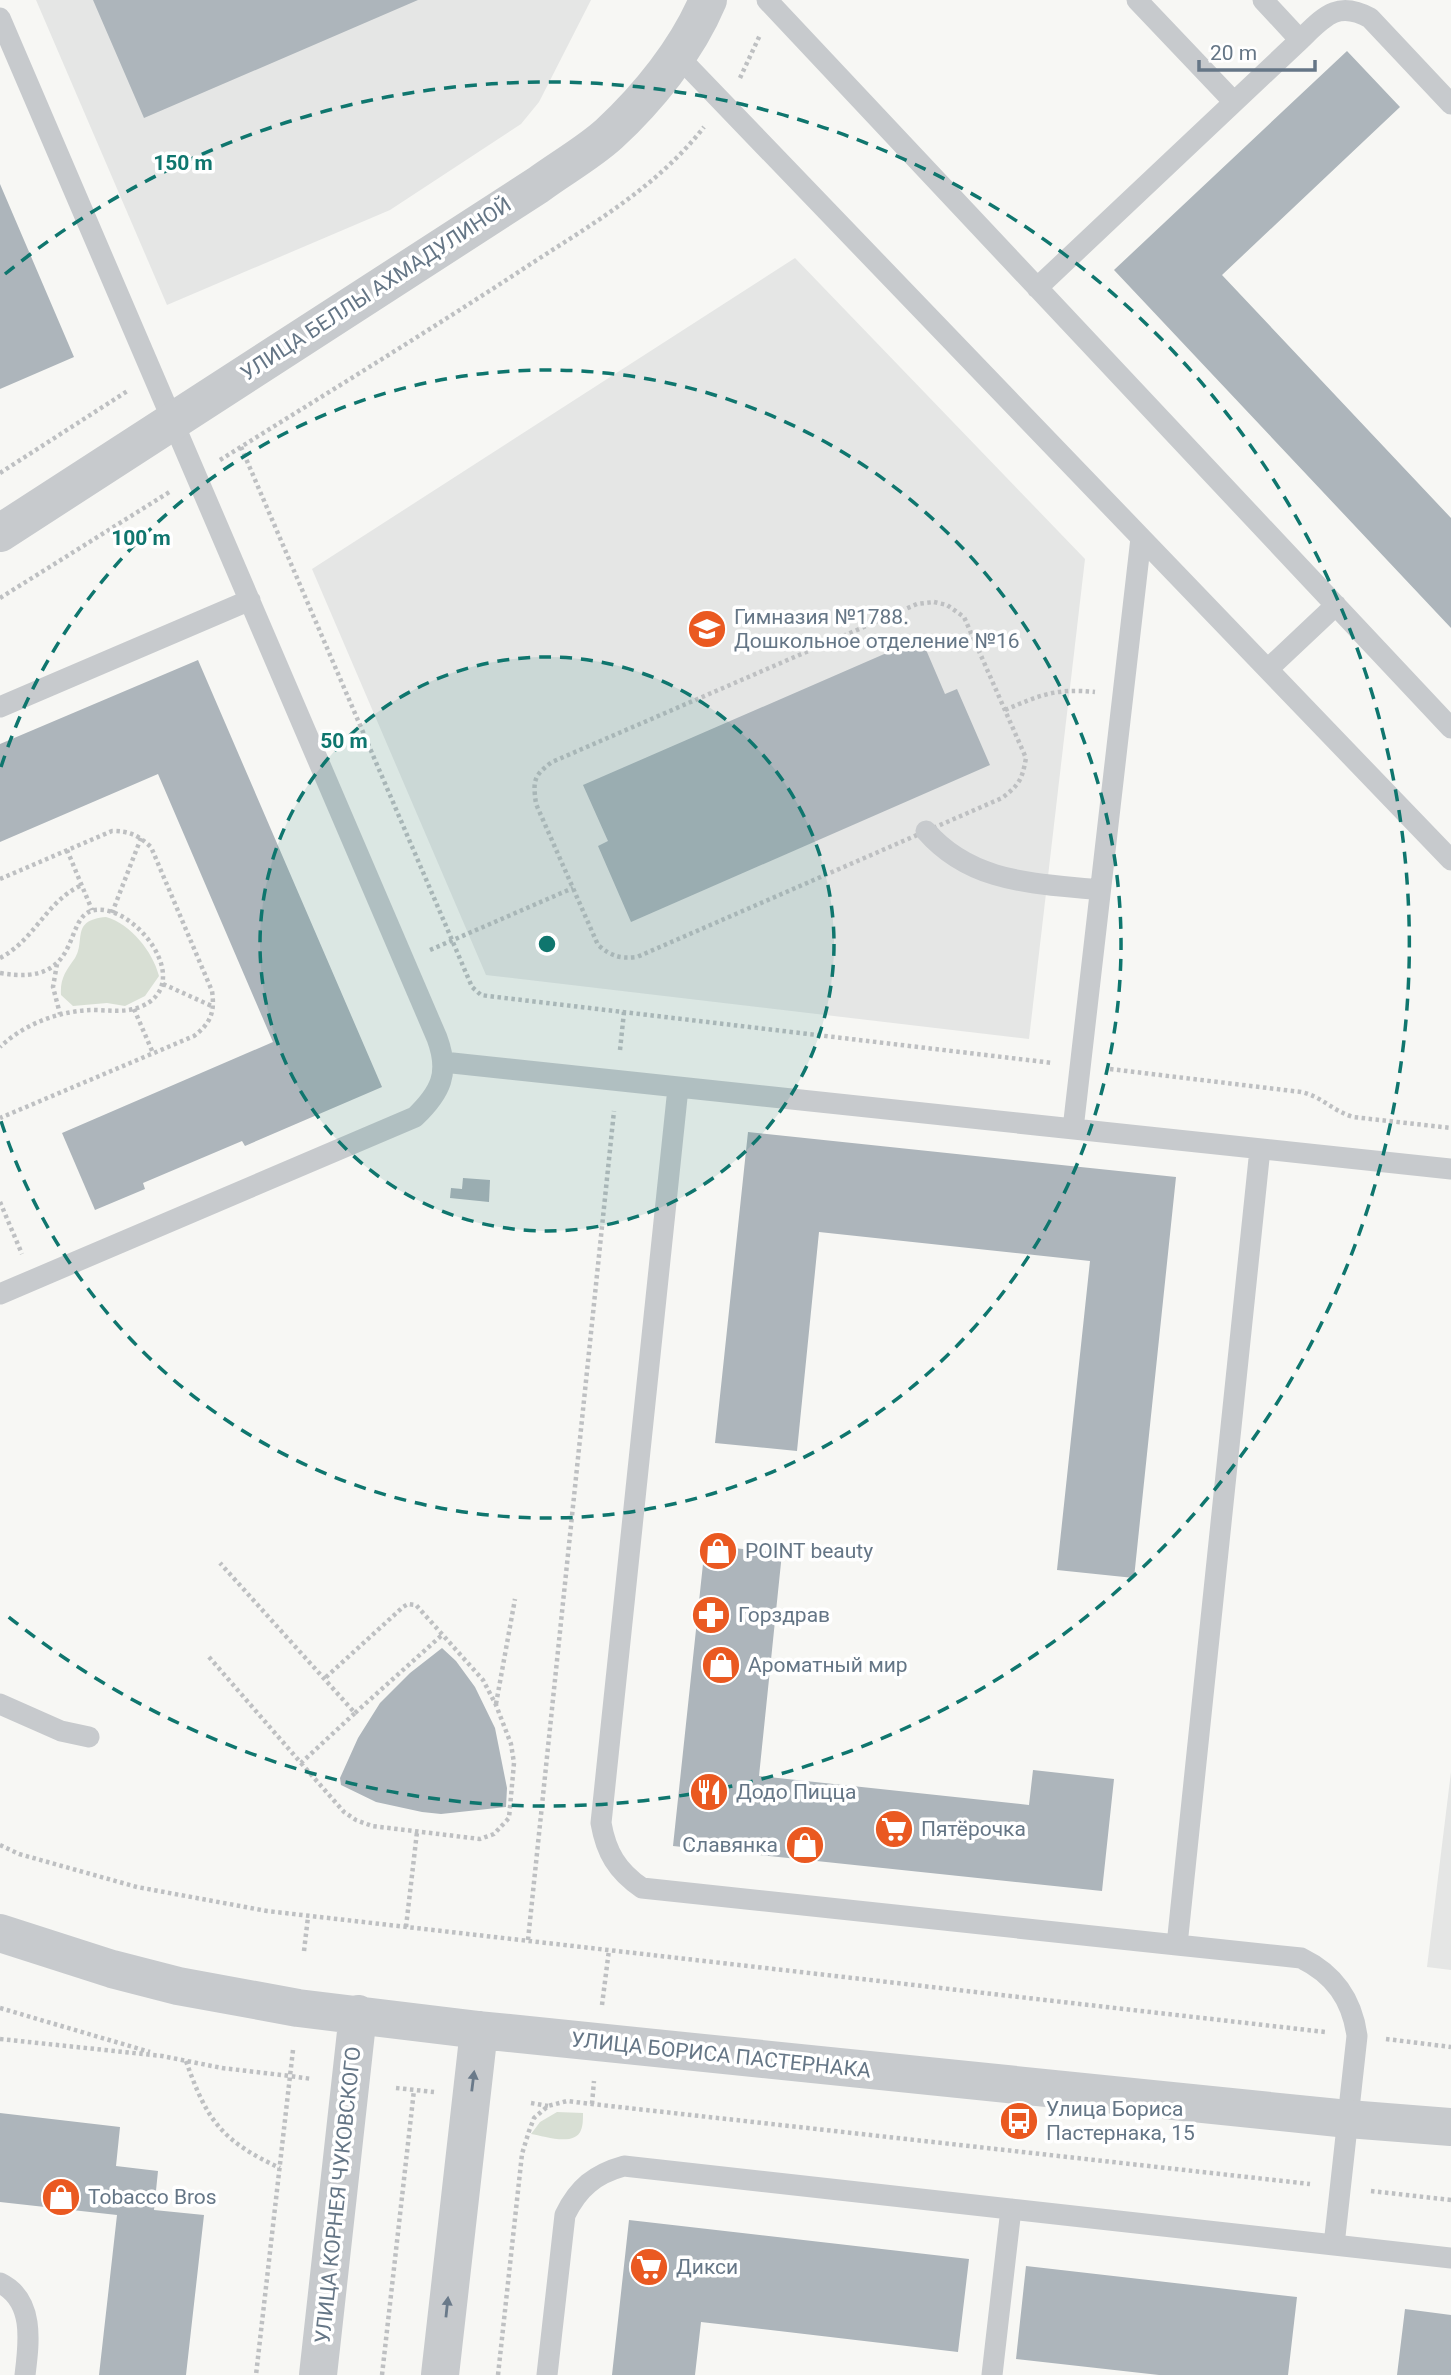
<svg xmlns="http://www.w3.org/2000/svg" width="1451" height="2375" viewBox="0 0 1451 2375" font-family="Roboto,sans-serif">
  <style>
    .built { fill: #e5e6e5 }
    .green { fill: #d8dfd4 }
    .building { fill: #adb5bb }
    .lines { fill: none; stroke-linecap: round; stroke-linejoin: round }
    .path { stroke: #bec0c2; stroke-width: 4.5; stroke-dasharray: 3.5 3.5; stroke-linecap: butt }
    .service { stroke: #c7cacd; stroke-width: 21 }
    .minor { stroke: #c7cacd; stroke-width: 38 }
    .tertiary { stroke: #c7cacd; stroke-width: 38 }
    .oneway { fill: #6a7a8a }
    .ring { fill: none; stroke: #0f766e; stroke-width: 3.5; stroke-dasharray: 12 9 }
    .labels { text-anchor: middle; stroke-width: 7; stroke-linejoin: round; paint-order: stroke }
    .street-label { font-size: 21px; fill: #657686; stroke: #fff }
    .poi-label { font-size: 21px; fill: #657686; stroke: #fff; text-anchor: start }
    .centre { fill: #0f766e; stroke: #fff; stroke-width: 3.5 }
    .ring-label { font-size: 21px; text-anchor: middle; font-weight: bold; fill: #0f766e; stroke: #fff; stroke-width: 7; stroke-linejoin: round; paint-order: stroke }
  </style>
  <rect width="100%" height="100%" fill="#f7f7f4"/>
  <path class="built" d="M 36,0 L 591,0 L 539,102 L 521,124 L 390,210 L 167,305 Z
    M 795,258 L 1085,559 L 1029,1039 L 486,975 L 312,569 Z
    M 1451,1772 L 1451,1970 L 1427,1967 Z"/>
  <path class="green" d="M 106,917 C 131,924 153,952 159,976 L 145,996 L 125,1006 L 107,1003 L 73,1006 L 61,995 C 60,978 66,971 75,958 C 86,941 70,920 106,917 Z
    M 557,2112 L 583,2113 C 583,2118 583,2126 581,2130 C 575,2147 544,2136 531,2134 L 540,2122 Z"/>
  <path class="building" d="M 93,0 L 418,0 L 144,118 Z
    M 1347,51 L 1400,107 L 1222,275 L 1451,518 L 1451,628 L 1114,270 Z
    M 0,184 L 74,357 L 0,389 Z
    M 921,638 L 945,694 L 957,689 L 990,765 L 631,922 L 598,846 L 608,841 L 583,785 Z
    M 198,660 L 382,1087 L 245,1146 L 242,1141 L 143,1183 L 145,1189 L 95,1210 L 62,1133 L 273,1042 L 158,774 L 0,842 L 0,744 Z
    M 748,1132 L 1176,1177 L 1134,1578 L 1057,1570 L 1090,1261 L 819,1232 L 797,1451 L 715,1443 Z
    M 463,1178 L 490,1180 L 489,1202 L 450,1198 L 451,1188 L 462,1189 Z
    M 705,1545 L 782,1553 L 759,1776 L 1029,1805 L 1033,1770 L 1114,1779 L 1102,1891 L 673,1846 Z
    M 442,1648 L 456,1661 L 475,1687 L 495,1728 L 507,1788 L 506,1807 L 441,1814 L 422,1812 L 376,1802 L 341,1785 L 340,1778 L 358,1738 L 380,1703 L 410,1673 Z
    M 0,2113 L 120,2127 L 116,2166 L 158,2171 L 154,2210 L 204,2215 L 186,2375 L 99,2375 L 117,2215 L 0,2202 Z
    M 629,2220 L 969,2259 L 958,2352 L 701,2322 L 695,2375 L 612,2375 Z
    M 1026,2266 L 1297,2297 L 1288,2375 L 1159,2375 L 1016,2359 Z
    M 1405,2309 L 1451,2315 L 1451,2375 L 1397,2375 Z"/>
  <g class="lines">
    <path class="path" d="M 740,78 L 760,35
      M 241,447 L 452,940 L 472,987 L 481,995 L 488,996 L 1053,1063
      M 220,460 C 319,398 419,337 517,273 C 583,229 654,191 704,127
      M 0,473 L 129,390
      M 0,598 L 171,491
      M 934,602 L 947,605 L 964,617 L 1026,758 C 1022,780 1019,785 1002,798 L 637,957 C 620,959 611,956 598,945 L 536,804 C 533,781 533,776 552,762 L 917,604 Z
      M 1005,710 C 1040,695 1056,688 1095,692
      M 67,850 L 92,910
      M 0,879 L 112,831 C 129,831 138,835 151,847 L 212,991 C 215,1012 211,1023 194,1036 L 0,1118
      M 112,913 L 141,838
      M 430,950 L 573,888
      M 0,958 C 35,940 46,901 82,885
      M 57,964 L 53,987 L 60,1014
      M 0,973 C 86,988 61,915 95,910 C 135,904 197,984 140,1007 C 125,1013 109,1010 92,1010 C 59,1011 24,1024 0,1047
      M 163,984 L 214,1007
      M 134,1009 L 153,1053
      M 620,1050 L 624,1012
      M 1110,1069 L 1301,1092 C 1321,1096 1333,1111 1353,1117 L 1451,1128
      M 0,1202 L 22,1254
      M 209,1657 L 301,1763 L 355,1713 L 220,1563
      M 496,1704 L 515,1599
      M 355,1713 L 442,1635
      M 301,1763 L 344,1812 L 356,1820 L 372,1826 L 480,1839 L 494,1834 L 509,1818 L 514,1763 L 511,1744 L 496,1705 L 483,1680 L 416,1605 L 408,1604 L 403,1607 L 324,1679
      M 0,1845 L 19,1854 L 137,1887 L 267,1911 L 1325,2032
      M 406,1927 L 417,1832
      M 528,1940 L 614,1111
      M 304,1951 L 308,1917
      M 602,2005 L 609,1950
      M 0,2008 L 150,2052
      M 0,2039 L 162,2056 L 222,2068 L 290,2076 L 256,2375
      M 1386,2039 L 1451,2047
      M 293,2050 L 290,2076 L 312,2079
      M 186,2061 C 207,2121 222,2141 280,2168
      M 396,2088 L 434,2092
      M 531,2103 L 548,2106
      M 592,2104 L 594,2081
      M 1371,2191 L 1451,2200
      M 382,2375 L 414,2090
      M 498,2375 L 522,2154 L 529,2131 L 534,2118 L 548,2106 L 567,2101 L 592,2104 L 1310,2184"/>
    <path class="service" d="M 767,0 L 1451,728
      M 1137,0 L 1234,102
      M 1263,0 L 1300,40
      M 0,18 L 437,1038 C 450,1073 441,1092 415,1117 L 0,1294
      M 677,55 L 1451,860
      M 1037,288 L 1300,40 C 1324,17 1337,0 1370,18 L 1451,104
      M 1268,669 L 1336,605
      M 0,707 L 250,600
      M 926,831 C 972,884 1036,883 1100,890
      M 443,1062 L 1451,1169
      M 678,1088 L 601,1823 C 606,1852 617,1871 642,1888 L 1177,1945 L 1260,1149
      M 1073,1129 L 1141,538
      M 0,1704 L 61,1731 L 89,1737
      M 1177,1945 L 1301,1958 C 1334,1974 1352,1999 1357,2036 L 1334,2245
      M 0,2283 C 35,2300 29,2343 25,2375
      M 547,2375 L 565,2215 C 578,2188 595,2174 624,2166 L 1451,2258
      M 992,2375 L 1011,2209"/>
    <path class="minor" d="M 0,533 L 538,185 C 561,168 588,153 609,134 C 648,98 687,50 708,0"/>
    <path class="tertiary" d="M 0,1933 L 112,1969 L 178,1986 L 298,2008 L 479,2030 L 1348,2119 L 1451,2127
      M 318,2375 L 358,2014
      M 440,2375 L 479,2030"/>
  </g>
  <defs><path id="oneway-solid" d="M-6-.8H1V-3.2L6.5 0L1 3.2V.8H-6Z" transform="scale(1.75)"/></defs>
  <g class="oneway">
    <use href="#oneway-solid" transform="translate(473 2081) rotate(-83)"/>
    <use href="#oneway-solid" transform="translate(447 2307) rotate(-84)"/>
  </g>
  <circle cx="547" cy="944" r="287" fill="#0f766e" fill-opacity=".12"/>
  <g class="ring">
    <circle cx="547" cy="944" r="287"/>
    <path d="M1 767A574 574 0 1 1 1 1121"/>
    <path d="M5 274A862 862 0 1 1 5 1614"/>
  </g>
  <defs>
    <g id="school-disc" transform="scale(2.0125)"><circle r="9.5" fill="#ea5921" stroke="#fff"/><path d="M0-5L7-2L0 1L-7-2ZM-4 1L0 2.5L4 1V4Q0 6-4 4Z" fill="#fff"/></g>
    <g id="shop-disc" transform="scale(2.0125)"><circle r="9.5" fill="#ea5921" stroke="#fff"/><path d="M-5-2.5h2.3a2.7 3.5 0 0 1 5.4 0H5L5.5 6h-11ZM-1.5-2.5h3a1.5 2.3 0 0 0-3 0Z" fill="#fff"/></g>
    <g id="pharmacy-disc" transform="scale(2.0125)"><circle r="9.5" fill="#ea5921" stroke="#fff"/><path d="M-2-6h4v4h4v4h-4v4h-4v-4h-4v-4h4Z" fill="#fff"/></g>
    <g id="restaurant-disc" transform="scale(2.0125)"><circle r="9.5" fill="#ea5921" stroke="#fff"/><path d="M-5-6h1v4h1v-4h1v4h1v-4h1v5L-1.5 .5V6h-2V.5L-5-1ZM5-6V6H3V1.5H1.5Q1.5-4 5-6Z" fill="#fff"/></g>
    <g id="supermarket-disc" transform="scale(2.0125)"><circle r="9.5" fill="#ea5921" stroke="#fff"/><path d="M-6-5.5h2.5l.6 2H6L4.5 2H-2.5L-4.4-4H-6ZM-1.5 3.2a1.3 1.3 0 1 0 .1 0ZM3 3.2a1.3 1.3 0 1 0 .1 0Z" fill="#fff"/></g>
    <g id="bus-disc" transform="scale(2.0125)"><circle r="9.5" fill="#ea5921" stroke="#fff"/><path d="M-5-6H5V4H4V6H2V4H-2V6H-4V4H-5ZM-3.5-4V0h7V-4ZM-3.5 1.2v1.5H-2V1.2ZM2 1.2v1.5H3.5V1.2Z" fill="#fff"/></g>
  </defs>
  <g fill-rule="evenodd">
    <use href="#school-disc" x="707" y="629"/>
    <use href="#shop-disc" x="718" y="1551"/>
    <use href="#pharmacy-disc" x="711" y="1615"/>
    <use href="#shop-disc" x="721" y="1665"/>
    <use href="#restaurant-disc" x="709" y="1792"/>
    <use href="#supermarket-disc" x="894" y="1829"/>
    <use href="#shop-disc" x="805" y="1845"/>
    <use href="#bus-disc" x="1019" y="2121"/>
    <use href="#shop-disc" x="61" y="2197"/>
    <use href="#supermarket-disc" x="649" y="2267"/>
  </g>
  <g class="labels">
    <g class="street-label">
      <text transform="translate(376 289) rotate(-33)" y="7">УЛИЦА БЕЛЛЫ АХМАДУЛИНОЙ</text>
      <text transform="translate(721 2055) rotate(6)" y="7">УЛИЦА БОРИСА ПАСТЕРНАКА</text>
      <text transform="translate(338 2195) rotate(-84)" y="7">УЛИЦА КОРНЕЯ ЧУКОВСКОГО</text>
    </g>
    <g class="poi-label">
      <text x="734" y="624">Гимназия №1788.<tspan x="734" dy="24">Дошкольное отделение №16</tspan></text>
      <text x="745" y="1558">POINT beauty</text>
      <text x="738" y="1622">Горздрав</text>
      <text x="748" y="1672">Ароматный мир</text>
      <text x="736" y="1799">Додо Пицца</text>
      <text x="921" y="1836">Пятёрочка</text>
      <text x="778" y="1852" text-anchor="end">Славянка</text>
      <text x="1046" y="2116">Улица Бориса<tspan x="1046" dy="24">Пастернака, 15</tspan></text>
      <text x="88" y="2204">Tobacco Bros</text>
      <text x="676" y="2274">Дикси</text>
    </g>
  </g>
  <circle cx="547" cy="944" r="10" class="centre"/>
  <g class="ring-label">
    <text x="183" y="170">150 m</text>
    <text x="141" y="545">100 m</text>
    <text x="344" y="748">50 m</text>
  </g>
  <path d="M1199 60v10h116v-10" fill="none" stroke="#657686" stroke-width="3.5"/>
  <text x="1210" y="60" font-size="21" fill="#657686" stroke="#ffffff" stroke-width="5" paint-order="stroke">20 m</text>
</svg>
